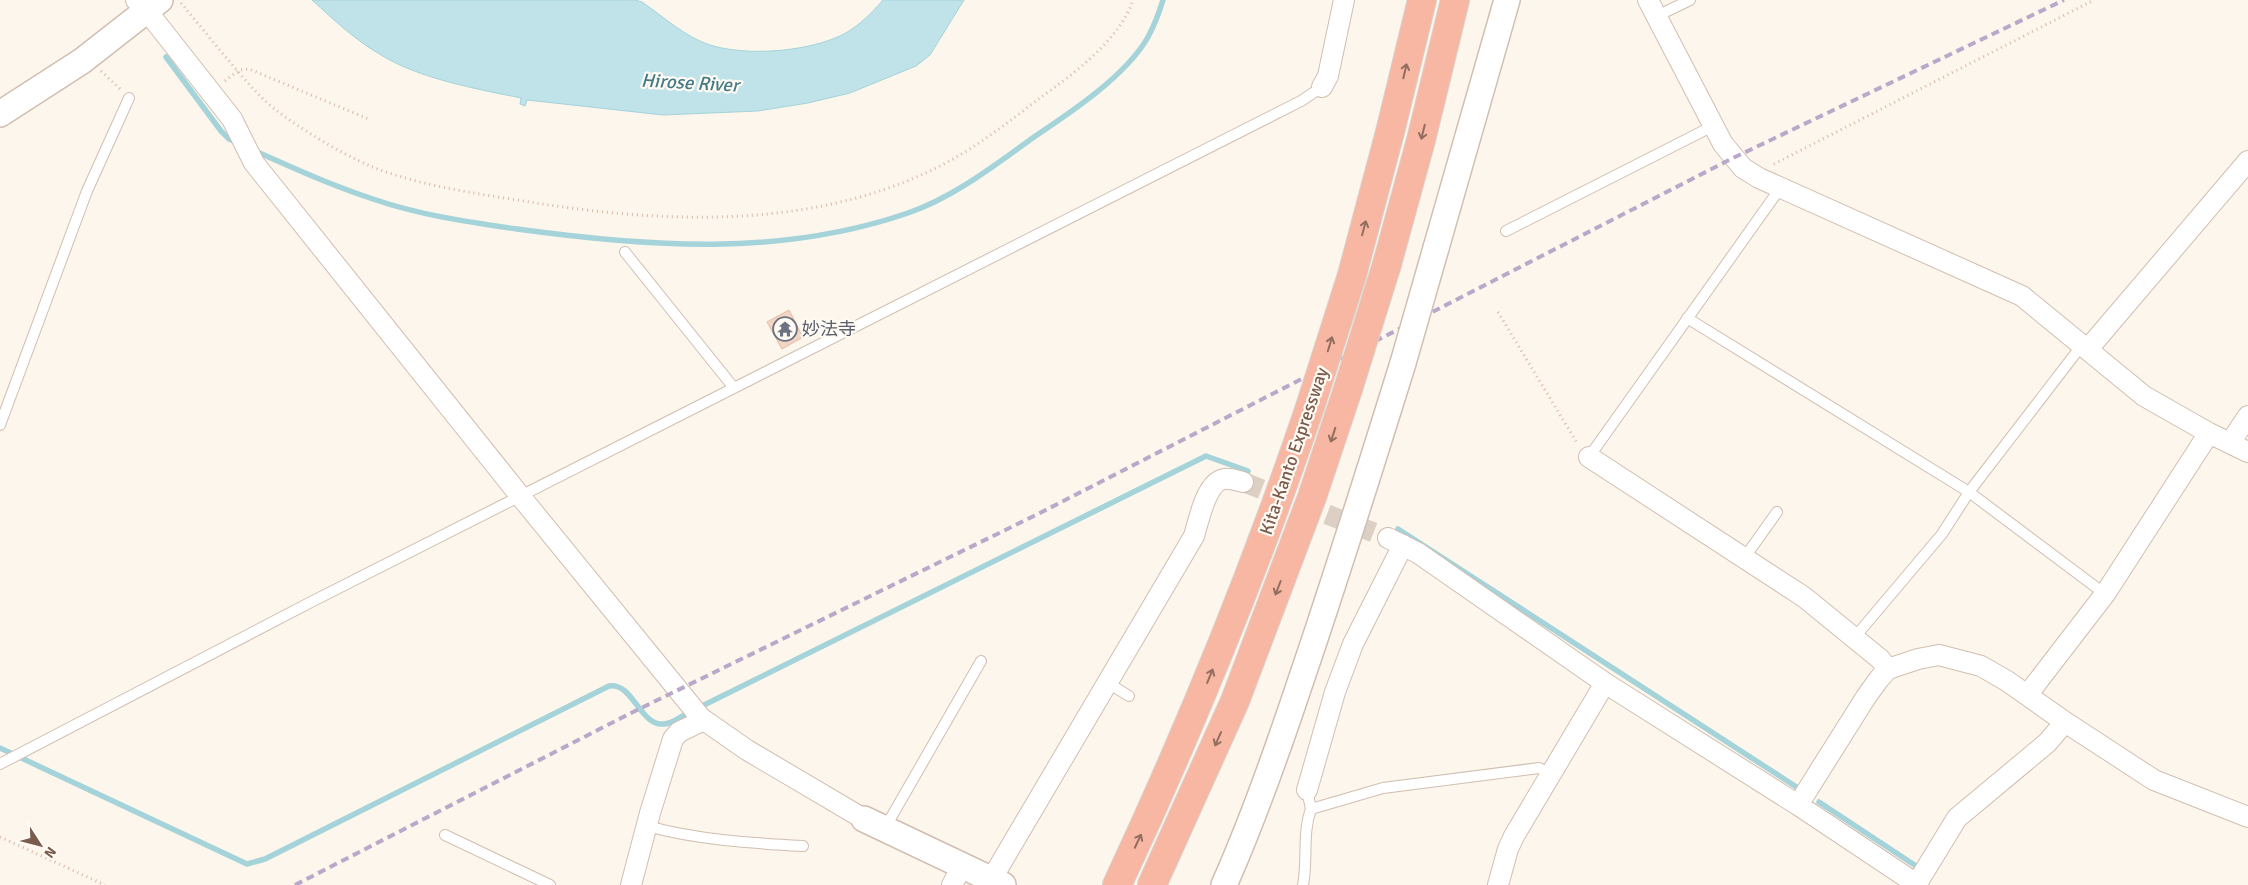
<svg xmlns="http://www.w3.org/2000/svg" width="2248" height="885" viewBox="0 0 2248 885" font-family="Signika,'Noto Sans JP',sans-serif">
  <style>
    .water { fill: #bfe3e8; stroke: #a5d3da }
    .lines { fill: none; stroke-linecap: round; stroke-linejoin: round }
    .stream { stroke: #a5d3da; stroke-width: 5.5 }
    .building { fill: #f3d5c3; stroke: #e6bba3 }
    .minor-tunnel { stroke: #dcd0c4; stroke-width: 20; stroke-dasharray: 20 10; stroke-linecap: butt }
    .service-casing { stroke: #d1beb0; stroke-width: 12 }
    .minor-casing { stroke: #d1beb0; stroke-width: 22 }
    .tertiary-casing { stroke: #d1beb0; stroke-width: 28 }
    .motorway-casing { stroke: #dad1cd; stroke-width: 30 }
    .path { stroke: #d9b8a5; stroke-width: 3; stroke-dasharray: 1 4; stroke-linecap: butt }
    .service { stroke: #fff; stroke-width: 10 }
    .minor { stroke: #fff; stroke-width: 20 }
    .tertiary { stroke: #fff; stroke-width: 25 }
    .motorway { stroke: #f7b7a3; stroke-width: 28 }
    .rail { stroke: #b9a8c9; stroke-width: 4; stroke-dasharray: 8 5; stroke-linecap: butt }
    .tertiary-bridge-casing { stroke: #d1beb0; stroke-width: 28; stroke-linecap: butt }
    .motorway-bridge-casing { stroke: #dad1cd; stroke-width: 30; stroke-linecap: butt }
    .tertiary-bridge { stroke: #fff; stroke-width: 25 }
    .motorway-bridge { stroke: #f7b7a3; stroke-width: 28 }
    .oneway { stroke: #936e5e }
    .labels { text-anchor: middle; stroke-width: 4.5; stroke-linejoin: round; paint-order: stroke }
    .worship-label { font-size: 18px; fill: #5b616d; stroke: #fffaf3; text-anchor: start }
    .street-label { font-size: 18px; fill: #7a5c4d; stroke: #fffaf3 }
    .water-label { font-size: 19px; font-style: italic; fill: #437c86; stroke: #fffaf3 }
  </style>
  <rect width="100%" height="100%" fill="#fdf6ec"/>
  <path class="water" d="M 312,0 L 635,0 L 642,2 C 664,17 685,37 710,45 C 745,56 801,52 835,38 C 854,31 870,15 883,0 L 964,0 L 930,55 L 916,66 L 850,93 L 808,103 L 758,111 L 663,115 L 527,100 L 525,106 L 520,104 L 521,98 C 477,89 420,79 381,55 C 355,40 334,20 312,0 Z"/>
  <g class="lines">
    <path class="stream" d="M 166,57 L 221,131 L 229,139 L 238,143
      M 255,151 C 293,168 333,186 373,199 C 419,215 468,222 517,229 C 649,247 780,257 908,213 C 954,197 995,165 1034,137 C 1070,113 1126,76 1148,37 C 1154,26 1159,13 1163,0
      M 1398,529 L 1798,788
      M 698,708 L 1206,456 L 1248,471
      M 0,748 L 247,864 L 265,859 L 609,686 C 635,682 640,732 669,723 C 676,721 683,715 690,712
      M 1819,802 L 1916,866"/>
  </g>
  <path class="building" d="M 789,310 L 803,337 L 782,349 L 767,322 Z"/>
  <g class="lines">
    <path class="minor-tunnel" d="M 1243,482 L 1388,538"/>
    <g class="service-casing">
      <path id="service" d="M 1657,16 L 1690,0
        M 1506,231 L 1713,126
        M 625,252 L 734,388
        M 1687,318 L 1969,492 L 2105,594
        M 0,425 L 87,191 L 129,98
        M 1589,457 L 1781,187
        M 1745,557 L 1777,512
        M 1855,637 L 1942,534 L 1969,492 L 2082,345
        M 1108,683 L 1129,696
        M 0,764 L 311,602 L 1301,101 L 1322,87
        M 1307,790 L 1311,809 L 1383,788 L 1539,768 L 1550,773
        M 647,826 C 698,840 750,843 803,846
        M 885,828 L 981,661
        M 445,835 L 550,885
        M 1303,885 C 1308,860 1302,834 1311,809"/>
    </g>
    <g class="minor-casing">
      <path id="minor" d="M 136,0 L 147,11 L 232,119 L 254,163 L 521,497 L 701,718 L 747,750 L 864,819
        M 1648,0 L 1723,144 L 1743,168 L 1759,178 L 2022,296 L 2144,396 L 2209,433 L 2248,452
        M 1322,87 L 1328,76 L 1344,0
        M 2088,349 L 2248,161
        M 2230,443 L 2248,416
        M 1589,457 L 1804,597 L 1880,659 L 1888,669
        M 1388,538 L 1418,553 L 1605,683 L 1798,805 L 1918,885
        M 2028,694 L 2105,594 L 2209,433
        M 1307,790 L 1335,692 L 1353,644 L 1403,545
        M 1798,805 L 1866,697 L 1879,679 L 1888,669 L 1918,659 L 1939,655 L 1981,666 L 2007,681 L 2065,722 L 2154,780 L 2248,817
        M 991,880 L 1194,536 C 1199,520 1206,482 1224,479 C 1230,478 1238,481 1243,482
        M 631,885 L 650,813 L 673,739 L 679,732 L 704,720
        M 952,885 L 962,866
        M 1498,885 L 1508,849 L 1514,836 L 1605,683
        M 1916,885 L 1957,818 L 2047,743 L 2065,722"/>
    </g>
    <g class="tertiary-casing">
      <path id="tertiary" d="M 0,114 L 82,61 L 160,0
        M 1436,248 L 1507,0
        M 864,819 L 1003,885
        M 1224,885 C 1254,818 1278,749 1301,680 C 1337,575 1370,469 1403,363"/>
    </g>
    <g class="motorway-casing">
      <path id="motorway" d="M 1387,264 L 1421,140 L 1455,0
        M 1352,275 L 1390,132 L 1422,0
        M 1117,885 C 1190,729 1255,570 1310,407
        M 1152,885 L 1235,701 L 1312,497 L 1348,389"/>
    </g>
    <path class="path" d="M 181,3 C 208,35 234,69 263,99 C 286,121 340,153 370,166 C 422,187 481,194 536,203 C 670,224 816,229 940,166 C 976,148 1008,122 1040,98 C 1073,74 1120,40 1133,0
      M 101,71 L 120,89
      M 225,81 L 239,70 L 249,69 L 371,120
      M 1774,164 L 2094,0
      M 1498,312 L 1577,443
      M 0,837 L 105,885"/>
    <use href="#service" class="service"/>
    <use href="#minor" class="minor"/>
    <use href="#tertiary" class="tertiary"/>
    <use href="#motorway" class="motorway"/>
    <path class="rail" d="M 295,885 L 631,713 L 1036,515 L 1733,158 L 2064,0"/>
    <g class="tertiary-bridge-casing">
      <path id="tertiary-bridge" d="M 1403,363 L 1436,248"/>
    </g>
    <g class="motorway-bridge-casing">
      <path id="motorway-bridge" d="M 1348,389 L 1387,264
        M 1310,407 L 1352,275"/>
    </g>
    <use href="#tertiary-bridge" class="tertiary-bridge"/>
    <use href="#motorway-bridge" class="motorway-bridge"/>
  </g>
  <defs><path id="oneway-shaft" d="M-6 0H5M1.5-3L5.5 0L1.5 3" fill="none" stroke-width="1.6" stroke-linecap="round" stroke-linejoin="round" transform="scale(1.25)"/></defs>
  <g class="oneway">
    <use href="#oneway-shaft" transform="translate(1405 71) rotate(-77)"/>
    <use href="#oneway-shaft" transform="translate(1423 132) rotate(104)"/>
    <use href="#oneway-shaft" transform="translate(1364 228) rotate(-75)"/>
    <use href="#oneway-shaft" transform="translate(1330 344) rotate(-73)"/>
    <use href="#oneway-shaft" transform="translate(1333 435) rotate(108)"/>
    <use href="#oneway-shaft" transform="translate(1278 588) rotate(111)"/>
    <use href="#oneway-shaft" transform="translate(1210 676) rotate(-68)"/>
    <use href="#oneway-shaft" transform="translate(1218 739) rotate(114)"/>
    <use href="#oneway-shaft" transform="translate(1138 841) rotate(-65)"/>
  </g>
  <defs>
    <g id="temple-ring" transform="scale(1.25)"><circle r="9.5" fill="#fffaf3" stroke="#6b7280" stroke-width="1.5"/><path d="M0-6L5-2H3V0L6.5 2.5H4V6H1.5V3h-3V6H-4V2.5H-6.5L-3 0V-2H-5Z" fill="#6b7280"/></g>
  </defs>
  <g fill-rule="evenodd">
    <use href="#temple-ring" x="785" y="329"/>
  </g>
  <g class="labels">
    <g class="worship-label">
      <text x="802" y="335">妙法寺</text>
    </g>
    <g class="street-label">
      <text transform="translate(1294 451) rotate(-71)" y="6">Kita-Kanto Expressway</text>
    </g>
    <g class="water-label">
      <text transform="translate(690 82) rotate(3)" y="7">Hirose River</text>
    </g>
  </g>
  <g transform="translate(40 845) rotate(126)" stroke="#fffaf3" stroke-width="4" paint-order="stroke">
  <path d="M0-4L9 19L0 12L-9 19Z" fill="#7a5c4d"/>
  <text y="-8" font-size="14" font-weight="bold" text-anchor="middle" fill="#7a5c4d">N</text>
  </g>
</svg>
